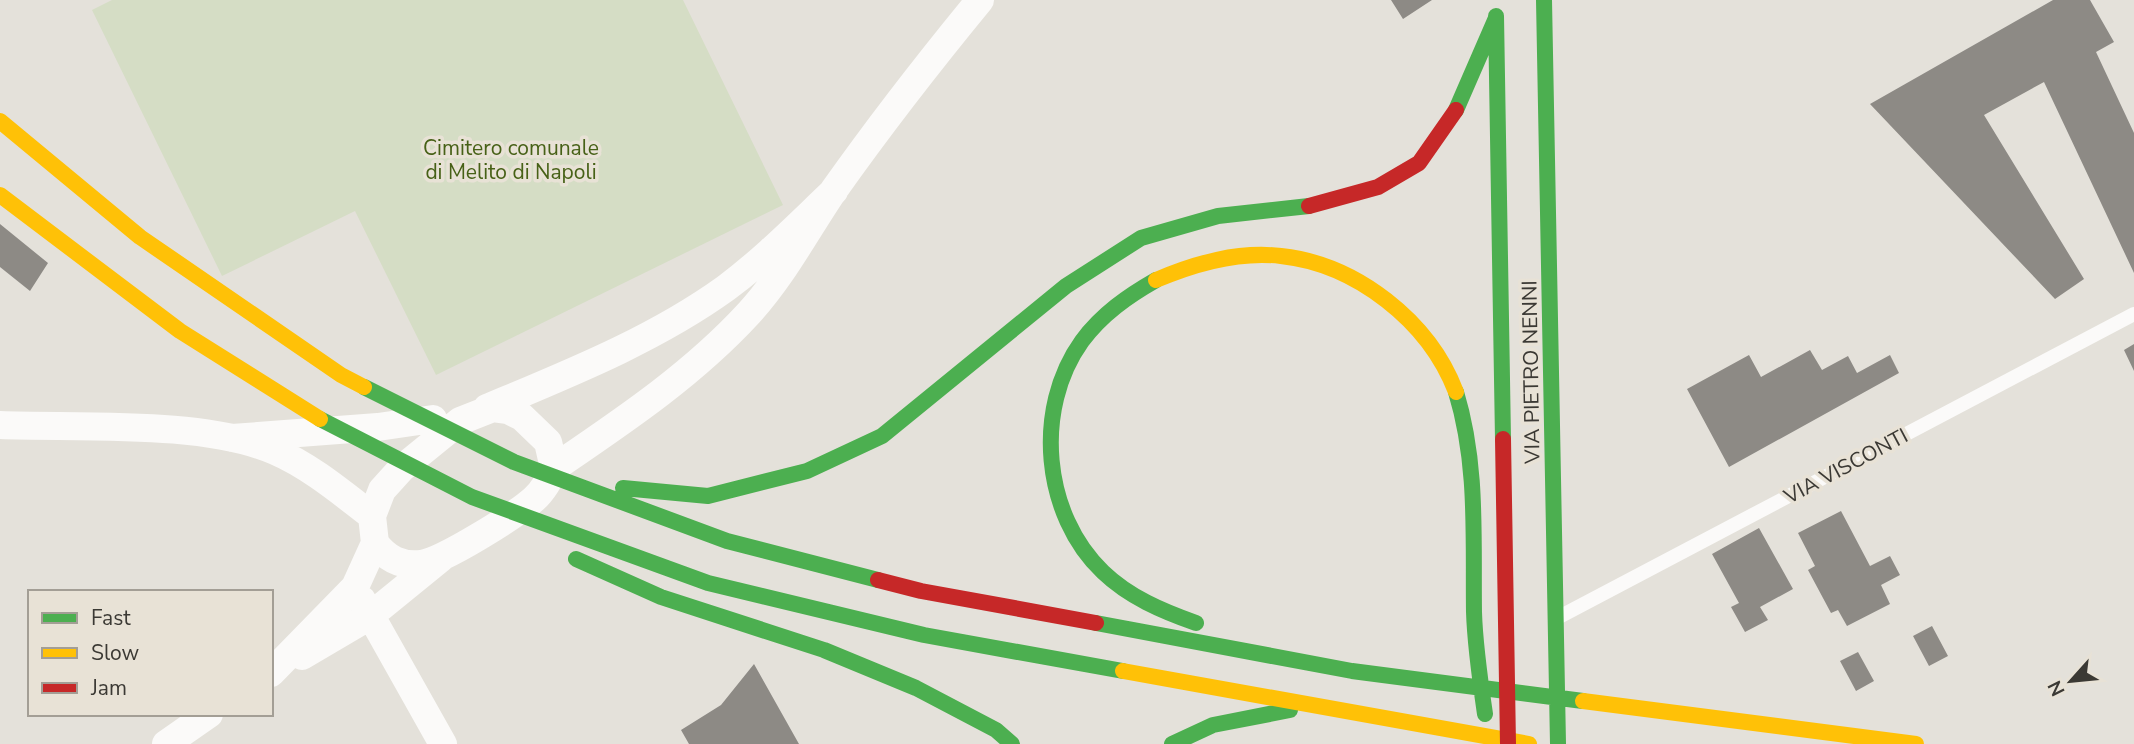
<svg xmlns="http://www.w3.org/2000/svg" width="2134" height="744" viewBox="0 0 2134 744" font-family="'Nunito Sans',sans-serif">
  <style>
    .green { fill: #d5ddc5 }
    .building { fill: #8d8a85 }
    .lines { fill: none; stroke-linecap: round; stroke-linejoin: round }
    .lane { stroke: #fbfaf9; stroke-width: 14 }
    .street { stroke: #fbfaf9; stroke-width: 28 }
    .fast { stroke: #4caf50; stroke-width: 16 }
    .slow { stroke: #ffc107; stroke-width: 16 }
    .jam { stroke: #c62828; stroke-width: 16 }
    .labels { text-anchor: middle; stroke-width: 7; stroke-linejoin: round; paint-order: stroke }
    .park-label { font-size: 21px; fill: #476117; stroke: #e8e2d6 }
    .street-label { font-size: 21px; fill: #3b3934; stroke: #e8e2d6 }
  </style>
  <rect width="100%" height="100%" fill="#e4e1da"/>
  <path class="green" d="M 112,0 L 683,0 L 783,205 L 436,375 L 355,211 L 222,276 L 92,10 Z"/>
  <path class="building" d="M 1391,0 L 1432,0 L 1403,19 Z
    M 2053,0 L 2090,0 L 2114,42 L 2096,52 L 2134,133 L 2134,273 L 2044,82 L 1984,115 L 2084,279 L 2055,299 L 1870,104 Z
    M 0,224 L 48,263 L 30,291 L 0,267 Z
    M 2134,344 L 2134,371 L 2124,350 Z
    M 1810,350 L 1822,370 L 1848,356 L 1857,373 L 1890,355 L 1899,373 L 1729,467 L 1687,389 L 1749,355 L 1761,377 Z
    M 1841,511 L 1870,566 L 1890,556 L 1900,575 L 1881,585 L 1890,604 L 1847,626 L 1838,610 L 1831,613 L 1808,570 L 1815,566 L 1798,533 Z
    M 1759,528 L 1793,589 L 1760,607 L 1768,620 L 1745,632 L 1731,607 L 1739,603 L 1712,554 Z
    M 1932,626 L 1948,656 L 1929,666 L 1913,636 Z
    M 1858,652 L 1874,681 L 1856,691 L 1840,661 Z
    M 754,664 L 799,744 L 689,744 L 681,730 L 721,705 Z"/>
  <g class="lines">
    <path class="lane" d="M 1559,617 L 2134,314"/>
    <path class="street" d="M 487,408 C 568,374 654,340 726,288 C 765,259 799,224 834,191
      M 0,425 C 79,428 204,420 275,451 C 310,466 342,493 372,516
      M 232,438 L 378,427 L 433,419
      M 554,468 C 623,421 692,375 749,313 C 783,276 806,231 834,190 C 880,125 929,62 980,0
      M 362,600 L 443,744
      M 302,656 L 370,616 L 440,559
      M 271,673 L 355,587 L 375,543 L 372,516 L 382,490 L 401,469 L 460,421 L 493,408 L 508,410 L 522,417 L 548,442 L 554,468 C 551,478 542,492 534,499 C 516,515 443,561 421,564 C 401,566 387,559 375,543
      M 166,744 L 209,714"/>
    <path class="fast" d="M 1544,0 L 1558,744
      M 1496,16 L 1503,439
      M 1456,110 L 1496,18
      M 1156,280 C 1128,296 1102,314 1082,341 C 1033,409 1043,515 1103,572 C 1129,597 1162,611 1196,623
      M 364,387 L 514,462 L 727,541 L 878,580
      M 1456,392 C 1478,464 1473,537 1474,612 C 1475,646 1480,680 1485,714
      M 320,419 L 472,497 L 708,583 L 924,635 L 1123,671
      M 623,488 L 708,496 L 807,471 L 882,436 L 1066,286 L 1141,238 L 1218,216 L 1309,206
      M 576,559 L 661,597 L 824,650 L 916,688 L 996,730 L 1012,744
      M 1096,623 L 1352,671 L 1583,701
      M 1172,744 L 1213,725 L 1290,710"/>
    <path class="slow" d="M 0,121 L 140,237 L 341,375 L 364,387
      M 0,195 L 180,331 L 320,419
      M 1156,280 C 1196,263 1238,251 1281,256 C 1356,264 1429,321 1456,392
      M 1123,671 L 1529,744
      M 1583,701 L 1916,744"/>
    <path class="jam" d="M 1309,206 L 1378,187 L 1419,163 L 1456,110
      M 1503,439 L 1508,744
      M 878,580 L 921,591 L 1096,623"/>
  </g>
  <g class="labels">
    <g class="park-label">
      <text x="511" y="155">Cimitero comunale<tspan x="511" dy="24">di Melito di Napoli</tspan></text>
    </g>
    <g class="street-label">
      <text transform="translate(1531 372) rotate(-91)" y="7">VIA PIETRO NENNI</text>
      <text transform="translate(1846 466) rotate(-28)" y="7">VIA VISCONTI</text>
    </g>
  </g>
  <rect x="28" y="590" width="245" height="126" fill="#e8e2d6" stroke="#a39e95" stroke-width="2"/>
  <rect x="42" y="613" width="35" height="10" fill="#4caf50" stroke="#a39e95" stroke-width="2"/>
  <text x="91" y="625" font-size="21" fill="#3b3934">Fast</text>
  <rect x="42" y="648" width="35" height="10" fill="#ffc107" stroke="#a39e95" stroke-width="2"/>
  <text x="91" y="660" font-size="21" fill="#3b3934">Slow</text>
  <rect x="42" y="683" width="35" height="10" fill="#c62828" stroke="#a39e95" stroke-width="2"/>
  <text x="91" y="695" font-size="21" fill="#3b3934">Jam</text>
  <g transform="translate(2071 681) rotate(243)" stroke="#e8e2d6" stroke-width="5" paint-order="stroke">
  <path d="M0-5L12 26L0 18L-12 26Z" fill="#3b3934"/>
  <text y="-10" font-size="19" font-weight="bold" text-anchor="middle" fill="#3b3934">N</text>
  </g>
</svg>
